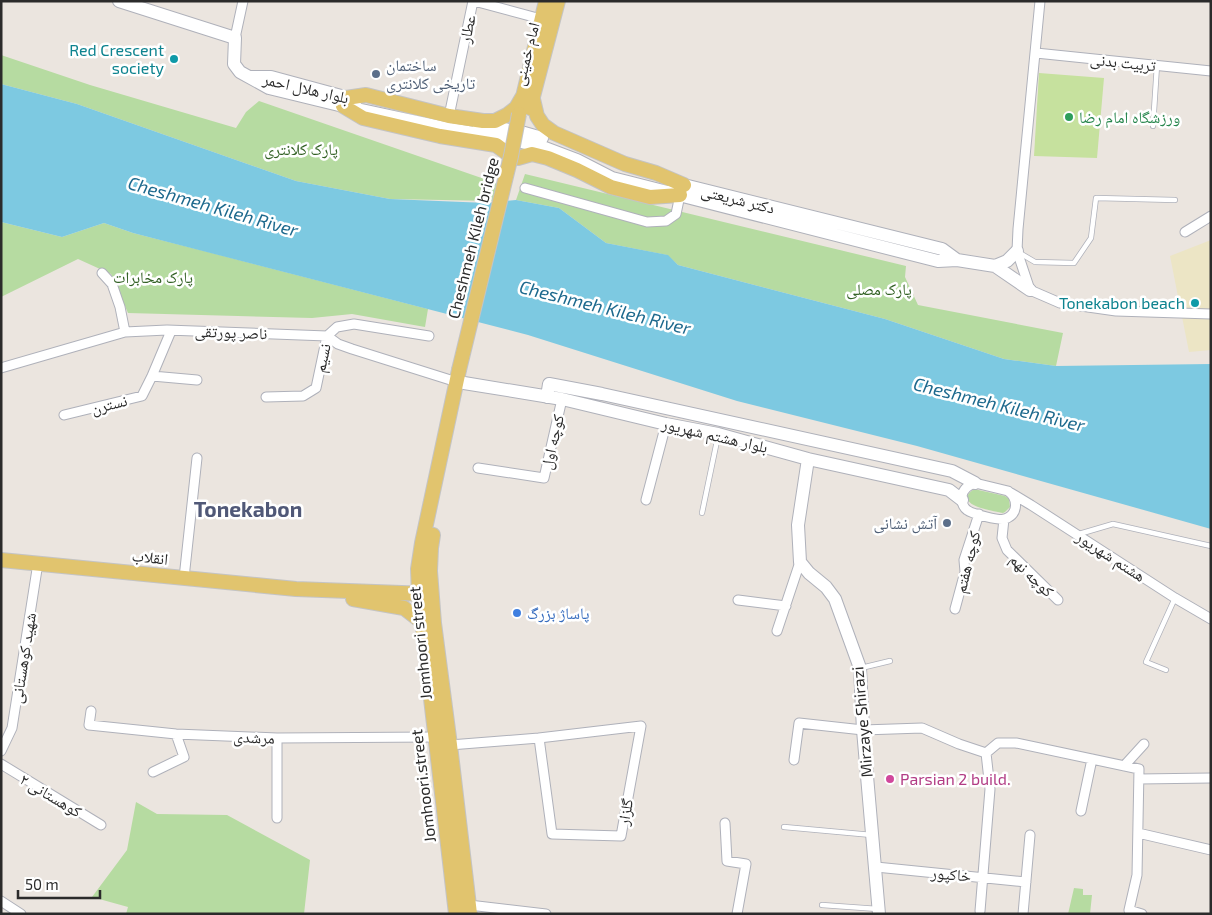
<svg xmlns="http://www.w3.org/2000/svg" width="1212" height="915" viewBox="0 0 1212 915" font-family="'Exo 2','Noto Naskh Arabic',sans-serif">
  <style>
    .green { fill: #b6dba1 }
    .sand { fill: #ece5c5 }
    .pitch { fill: #c6e19e }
    .water { fill: #7dc9e1 }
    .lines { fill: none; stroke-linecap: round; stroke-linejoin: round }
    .lane-casing { stroke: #afb1ba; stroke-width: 6 }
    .street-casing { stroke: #afb1ba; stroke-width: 11 }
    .secondary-casing { stroke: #afb1ba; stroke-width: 14 }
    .primary-casing { stroke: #c4c4c4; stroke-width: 16 }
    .lane { stroke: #fff; stroke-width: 4.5 }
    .street { stroke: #fff; stroke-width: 9 }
    .secondary { stroke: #fff; stroke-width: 12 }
    .primary { stroke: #e1c46e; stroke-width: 14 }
    .primary-bridge-casing { stroke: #c4c4c4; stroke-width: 16; stroke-linecap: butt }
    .primary-bridge { stroke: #e1c46e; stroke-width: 14 }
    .culture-dot { fill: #0f9aa8; stroke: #fff; stroke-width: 2 }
    .service-dot { fill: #5c6f8a; stroke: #fff; stroke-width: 2 }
    .leisure-dot { fill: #2e9e5b; stroke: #fff; stroke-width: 2 }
    .shop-dot { fill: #3f7fe0; stroke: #fff; stroke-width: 2 }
    .hotel-dot { fill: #d1479c; stroke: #fff; stroke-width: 2 }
    .labels { text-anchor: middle; stroke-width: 5; stroke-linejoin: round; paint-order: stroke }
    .street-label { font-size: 16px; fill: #2b2b2b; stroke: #fff }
    .culture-label { font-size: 16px; fill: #0d838f; stroke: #fff; text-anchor: end }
    .service-label { font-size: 16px; fill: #4e5e75; stroke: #fff; text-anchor: start }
    .leisure-label { font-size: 16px; fill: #27864d; stroke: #fff; text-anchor: start }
    .park-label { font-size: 16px; fill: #316023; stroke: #fff }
    .shop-label { font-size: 16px; fill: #366cbe; stroke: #fff; text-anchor: start }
    .hotel-label { font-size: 16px; fill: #b23c85; stroke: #fff; text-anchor: start }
    .water-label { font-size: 18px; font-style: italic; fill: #1d698d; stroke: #fff }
    .district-label { font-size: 21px; font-weight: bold; fill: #505877; stroke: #fff }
  </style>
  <rect width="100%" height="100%" fill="#ebe5df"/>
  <path class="green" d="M 1,55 L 90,85 L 236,128 L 246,112 L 259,101 L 496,183 L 495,201 L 390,199 L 296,181 L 77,104 L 1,84 Z
    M 525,174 L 906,266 L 905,277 L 918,305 L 1063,333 L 1056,366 L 1004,359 L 885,319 L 678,265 L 667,255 L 606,243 L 559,208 L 516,200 Z
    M 1,222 L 62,237 L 104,223 L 133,233 L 212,253 L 428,309 L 425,327 L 352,314 L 312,318 L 128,313 L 111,274 L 78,259 L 1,297 Z
    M 974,489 L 1005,496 L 1009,499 L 1010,507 L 1005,512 L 1003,513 C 994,511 951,505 974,489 Z
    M 136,802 L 157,814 L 227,815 L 310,860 L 304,914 L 126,914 L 128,907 L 92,897 L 127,850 Z
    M 1074,888 L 1083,889 L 1083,895 L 1092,895 L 1090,914 L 1068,914 Z"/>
  <path class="sand" d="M 1211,240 L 1211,350 L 1189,352 L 1170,256 Z"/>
  <path class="pitch" d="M 1039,73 L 1104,78 L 1097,158 L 1034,156 Z"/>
  <path class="water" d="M 1,84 L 77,104 L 296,181 L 390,199 L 487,203 L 516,200 L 559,208 L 606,243 L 668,255 L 678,265 L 885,319 L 1004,359 L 1056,366 L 1211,364 L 1211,529 L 917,446 L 737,401 L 528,335 L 133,233 L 104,223 L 62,237 L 1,222 Z"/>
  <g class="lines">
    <g class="lane-casing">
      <path id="lane" d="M 1153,126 L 1157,65
        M 1018,252 L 1035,262 L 1074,263 L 1091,238 L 1096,198 L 1175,200
        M 702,513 L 718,436
        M 1079,534 L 1113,524 L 1211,546
        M 861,668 L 890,661
        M 1166,670 L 1146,662 L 1175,598
        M 784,827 L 872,835
        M 822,905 L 878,909"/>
    </g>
    <g class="street-casing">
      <path id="street" d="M 474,1 L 541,19
        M 1040,1 L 1018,229 L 1017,251 L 1030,290 L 1060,303 L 1116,311 L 1211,314
        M 235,38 L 243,1
        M 1036,53 L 1211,71
        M 449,116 L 473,1
        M 525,188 L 647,222 L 666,221 L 676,214 L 680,195
        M 1185,232 L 1211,216
        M 102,273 L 112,284 L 120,307 L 125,332
        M 327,336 L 337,327 L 354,324 L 429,336
        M 1,368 L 125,332 L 167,330 L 327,336 L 338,344 L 352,349 L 460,383
        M 152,376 L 197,380
        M 266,397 L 303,396 L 316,388 L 327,336
        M 64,415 L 142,396 L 152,376 L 171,331
        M 478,468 L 544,478 L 562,399
        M 975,483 L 1008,491 C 1018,498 1019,514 1005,519 C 1000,521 972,514 967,510 C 963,507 961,501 962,496 C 963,489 969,485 975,483 Z
        M 1011,493 L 1031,505 L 1175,598 L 1211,619
        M 646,500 L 666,424
        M 1004,519 L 1002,538 L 1007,550 L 1058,600
        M 184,578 L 197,458
        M 738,600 L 786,606
        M 955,609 L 965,572 L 964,560 L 979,514
        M 777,631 L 800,562
        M 91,711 L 89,725 L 176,734 L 277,738 L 435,737
        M 450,745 L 539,738 L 641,726 L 621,836 L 552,834 L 539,738
        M 1,751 L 12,728 L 38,563
        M 794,760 L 799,723 L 863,730 L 922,728 L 959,744 L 986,753 L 998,743 L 1016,743 L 1139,769 L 1137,875 L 1129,910 L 1142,914
        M 1,764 L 101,825
        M 1124,766 L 1144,744
        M 153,772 L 184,757 L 176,734
        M 1139,779 L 1211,778
        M 1081,811 L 1092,759
        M 277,818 L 277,738
        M 725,823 L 727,861 L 746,864 L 737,914
        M 1138,833 L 1211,850
        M 876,867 L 1026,882
        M 1,901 L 21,914
        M 469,905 L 546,914
        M 980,911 L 990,789 L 986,753
        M 1023,914 L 1030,835"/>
    </g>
    <g class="secondary-casing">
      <path id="secondary" d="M 119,1 L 235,38 L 234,64 L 240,72 L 269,88 L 343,106 L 450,129 L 508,139 L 540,146 L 577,160 L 612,178 L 628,182 L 938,261 L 957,260 L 995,266 L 1030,290
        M 250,77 L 271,77 L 356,100
        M 479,125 L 521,132 L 542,138
        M 674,184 L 684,185 L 942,249 L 957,260
        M 995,266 L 1007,261 L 1017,251
        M 464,383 L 562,399 L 666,424 L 718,434 L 808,459 L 949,490 L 962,500
        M 547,397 L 549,384 L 602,394 L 952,471 L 975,483
        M 808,459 L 798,525 L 800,562 L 809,573 L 826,587 L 835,599 L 860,668 L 863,730 L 879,914"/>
    </g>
    <g class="primary-casing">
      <path id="primary" d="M 346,98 L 366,95 L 449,116 L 483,121 L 495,121 L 507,115 L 516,108 L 523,96
        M 533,99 L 537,116 L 543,125 L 554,133 L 625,164 L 656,173 L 684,185
        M 521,105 L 546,1
        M 343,106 L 363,118 L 440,136 L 496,145 L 511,156
        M 530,108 L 558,1
        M 518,158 L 532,154 L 548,158 L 577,170 L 611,187 L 650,197 L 680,195
        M 433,535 L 431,548 L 430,571 L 434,623 L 450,745 L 470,914
        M 1,560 L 296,589 L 428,594
        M 353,599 L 404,608 L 422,622
        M 456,914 L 419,595 L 418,569 L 422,543 L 459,370"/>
    </g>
    <use href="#lane" class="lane"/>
    <use href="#street" class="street"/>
    <use href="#secondary" class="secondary"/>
    <use href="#primary" class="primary"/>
    <g class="primary-bridge-casing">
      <path id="primary-bridge" d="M 459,370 L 511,156 L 519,114"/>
    </g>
    <use href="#primary-bridge" class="primary-bridge"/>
  </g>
  <g class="culture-dot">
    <circle cx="174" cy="59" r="5"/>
    <circle cx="1195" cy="303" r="5"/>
  </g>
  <g class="service-dot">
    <circle cx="376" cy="74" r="5"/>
    <circle cx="947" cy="523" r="5"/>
  </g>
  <circle class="leisure-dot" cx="1069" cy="117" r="5"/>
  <circle class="shop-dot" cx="517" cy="613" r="5"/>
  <circle class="hotel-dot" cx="890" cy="779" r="5"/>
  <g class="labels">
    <g class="street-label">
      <text transform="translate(467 29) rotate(-78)" y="6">عطار</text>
      <text transform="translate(526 54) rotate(-76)" y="6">امام خمینی</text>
      <text transform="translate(1123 62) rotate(6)" y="6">تربیت بدنی</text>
      <text transform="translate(306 88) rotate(13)" y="6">بلوار هلال احمر</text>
      <text transform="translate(738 199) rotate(14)" y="6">دکتر شریعتی</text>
      <text transform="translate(473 238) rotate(-76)" y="6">Cheshmeh Kileh bridge</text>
      <text transform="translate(231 332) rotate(2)" y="6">ناصر پورتقی</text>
      <text transform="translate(322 358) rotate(-78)" y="6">نسیم</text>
      <text transform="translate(109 404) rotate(-14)" y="6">نسترن</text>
      <text transform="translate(715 435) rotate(13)" y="6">بلوار هشتم شهریور</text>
      <text transform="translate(552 442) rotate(-77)" y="6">کوچه اول</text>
      <text transform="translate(1111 556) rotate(33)" y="6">هشتم شهریور</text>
      <text transform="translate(150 557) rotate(6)" y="6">انقلاب</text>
      <text transform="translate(967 562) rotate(-76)" y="6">کوچه هفتم</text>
      <text transform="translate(1032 575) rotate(44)" y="6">کوچه نهم</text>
      <text transform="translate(420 643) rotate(-96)" y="6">Jomhoori street</text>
      <text transform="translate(23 658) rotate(-81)" y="6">شهید کوهستانی</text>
      <text transform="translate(862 722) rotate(-95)" y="6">Mirzaye Shirazi</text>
      <text transform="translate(254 737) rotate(2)" y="6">مرشدی</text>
      <text transform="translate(423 786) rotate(-97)" y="6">Jomhoori.street</text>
      <text transform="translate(51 795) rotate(31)" y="6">کوهستانی ۲</text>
      <text transform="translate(625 812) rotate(-80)" y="6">گلزار</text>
      <text transform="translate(951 874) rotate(5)" y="6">خاکپور</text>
    </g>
    <g class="culture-label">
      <text x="164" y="56">Red Crescent<tspan x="164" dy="18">society</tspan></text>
      <text x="1185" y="309">Tonekabon beach</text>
    </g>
    <g class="service-label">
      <text x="386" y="71">ساختمان<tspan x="386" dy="18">تاریخی کلانتری</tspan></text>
      <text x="937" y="529" text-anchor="end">آتش نشانی</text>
    </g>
    <g class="leisure-label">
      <text x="1079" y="123">ورزشگاه امام رضا</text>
    </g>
    <g class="park-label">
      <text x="301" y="155">پارک کلانتری</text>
      <text x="153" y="283">پارک مخابرات</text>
      <text x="879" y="295">پارک مصلی</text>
    </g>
    <g class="shop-label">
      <text x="527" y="619">پاساژ بزرگ</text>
    </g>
    <g class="hotel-label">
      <text x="900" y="785">Parsian 2 build.</text>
    </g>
    <g class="water-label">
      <text transform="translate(213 207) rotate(16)" y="6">Cheshmeh Kileh River</text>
      <text transform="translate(605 308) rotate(14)" y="6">Cheshmeh Kileh River</text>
      <text transform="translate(999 405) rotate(14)" y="6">Cheshmeh Kileh River</text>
    </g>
    <g class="district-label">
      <text x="248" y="517">Tonekabon</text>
    </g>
  </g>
  <rect width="1212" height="915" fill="none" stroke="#2b2b2b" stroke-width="5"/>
  <path d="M18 890v8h82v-8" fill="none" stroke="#2b2b2b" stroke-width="2.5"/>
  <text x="25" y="890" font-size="15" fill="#2b2b2b" stroke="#ffffff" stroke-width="4" paint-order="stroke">50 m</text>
</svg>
